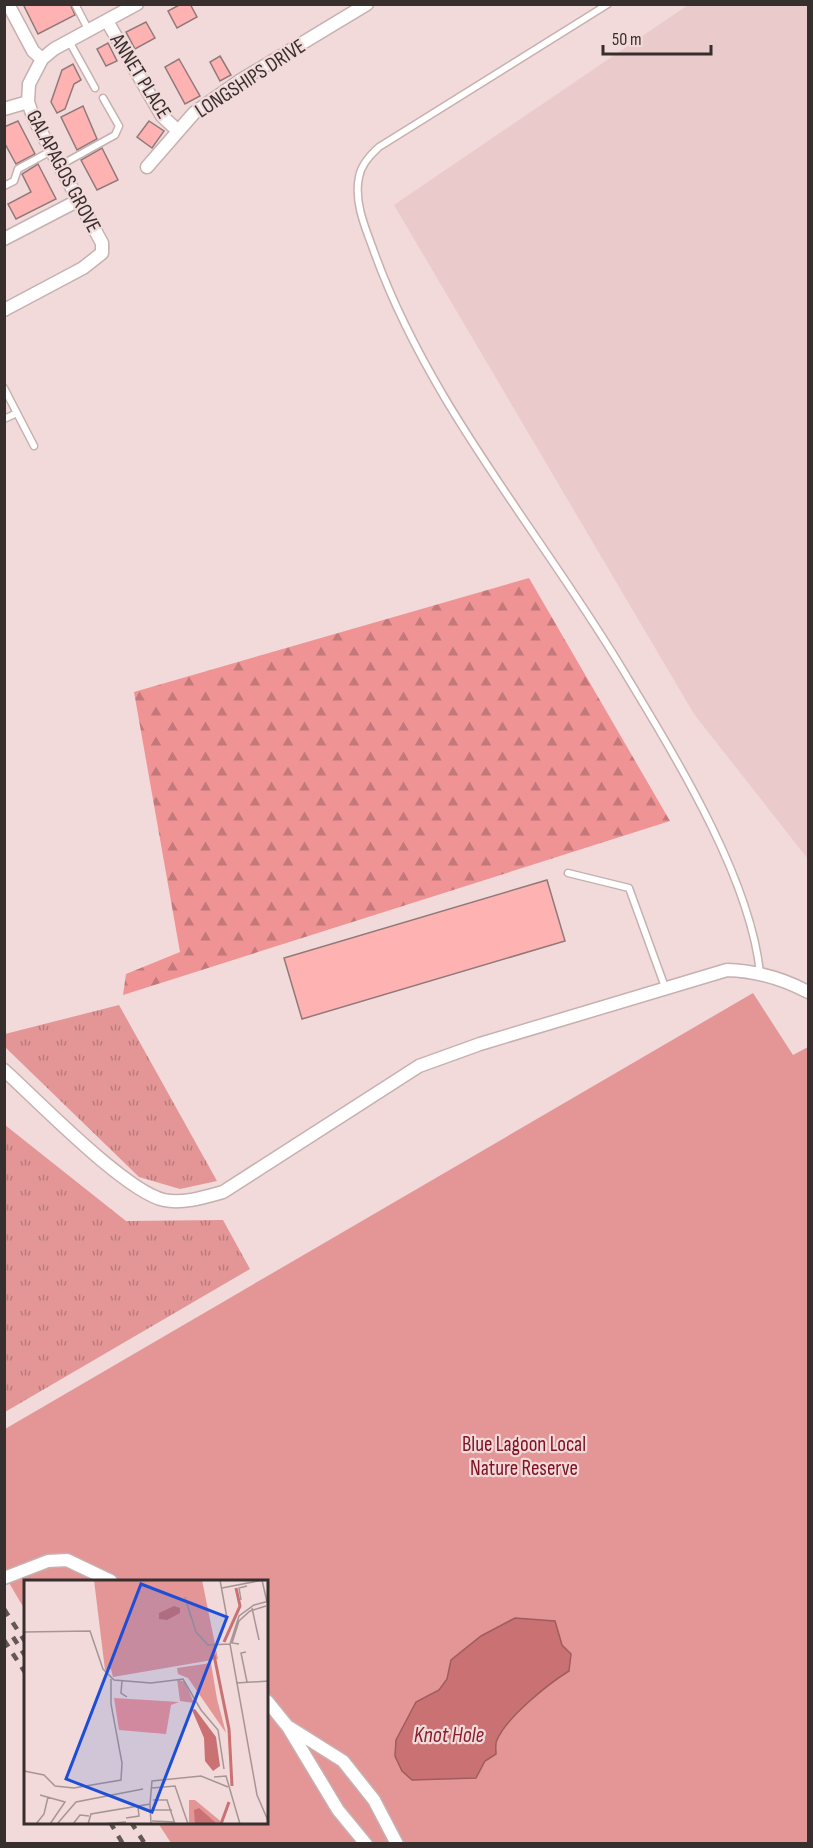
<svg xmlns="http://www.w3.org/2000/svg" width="813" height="1848" viewBox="0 0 813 1848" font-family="'Sofia Sans Condensed',sans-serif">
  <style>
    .built { fill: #eacaca }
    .grass { fill: url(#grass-tufts) }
    .forest { fill: url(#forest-firs) }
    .park { fill: #e49696 }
    .water { fill: #ca7173; stroke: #9e5d5e; stroke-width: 1.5 }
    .building { fill: #ffb2b2; stroke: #8f7a79; stroke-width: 1.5 }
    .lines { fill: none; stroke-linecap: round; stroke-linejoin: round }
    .lane-casing { stroke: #c7b0b0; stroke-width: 9 }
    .street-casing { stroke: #c7b0b0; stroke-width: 15 }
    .lane { stroke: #fff; stroke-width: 6 }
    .street { stroke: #fff; stroke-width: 12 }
    .rail { stroke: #645757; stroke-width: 4.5; stroke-dasharray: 8 8; stroke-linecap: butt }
    .labels { text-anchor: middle; stroke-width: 4.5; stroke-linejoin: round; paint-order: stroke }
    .street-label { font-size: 21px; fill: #372e2e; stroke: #f1dad9 }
    .park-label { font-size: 21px; fill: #801224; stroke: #f1dad9 }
    .water-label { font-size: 22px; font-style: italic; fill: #891e2c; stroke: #f1dad9 }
    .inset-river { fill: none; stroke: #ca7173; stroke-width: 3 }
    .inset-road { fill: none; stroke: #a79595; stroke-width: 1.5 }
    .view { fill: #1d4ed8; fill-opacity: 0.15; stroke: #1d4ed8; stroke-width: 3 }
    .inset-edge { fill: none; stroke: #372e2e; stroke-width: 3 }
  </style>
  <defs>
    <pattern id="grass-tufts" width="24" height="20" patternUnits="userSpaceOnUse" patternTransform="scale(1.5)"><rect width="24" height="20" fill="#e49696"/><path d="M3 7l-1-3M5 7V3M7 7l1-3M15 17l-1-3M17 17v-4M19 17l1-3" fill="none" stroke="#ba7b7b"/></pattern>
    <pattern id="forest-firs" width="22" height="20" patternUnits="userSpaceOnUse" patternTransform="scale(1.5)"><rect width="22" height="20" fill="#f09395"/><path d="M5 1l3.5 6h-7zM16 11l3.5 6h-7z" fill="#c3787a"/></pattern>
  </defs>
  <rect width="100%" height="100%" fill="#f1dad9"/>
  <path class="built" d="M 688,5 L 808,5 L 808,859 L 694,714 L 394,205 Z"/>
  <path class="grass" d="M 119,1005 L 217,1181 L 180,1189 L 139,1177 L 5,1047 L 5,1034 Z
    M 5,1125 L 126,1221 L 223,1220 L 250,1269 L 5,1412 Z"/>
  <path class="forest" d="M 529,578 L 670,821 L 123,995 L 126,974 L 180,952 L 134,692 Z"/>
  <path class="park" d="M 753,993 L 793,1055 L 808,1047 L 808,1843 L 171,1843 L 158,1823 L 267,1822 L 267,1581 L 26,1581 L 25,1610 L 5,1576 L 5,1429 Z"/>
  <path class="water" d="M 515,1618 L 555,1621 L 562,1645 L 571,1654 L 569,1671 C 548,1684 507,1717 497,1740 C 495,1743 496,1750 496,1754 L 485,1761 L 476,1778 L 412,1780 L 402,1771 L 395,1756 L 396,1740 L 416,1702 L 439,1690 L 447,1679 L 451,1660 L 481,1636 Z"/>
  <path class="building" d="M 23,4 L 70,4 L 75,15 L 38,34 Z
    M 181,4 L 190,4 L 197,17 L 177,28 L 168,11 Z
    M 146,22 L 155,38 L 135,49 L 126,32 Z
    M 108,43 L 117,61 L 106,66 L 97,49 Z
    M 220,56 L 231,75 L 220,81 L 210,62 Z
    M 179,59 L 200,96 L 185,104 L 165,67 Z
    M 73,64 L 81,80 L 74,84 L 65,109 L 57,113 L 51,102 L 62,70 Z
    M 83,106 L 97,139 L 77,150 L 61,117 Z
    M 18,121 L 35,154 L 16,164 L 4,142 L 4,127 Z
    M 149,121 L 164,131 L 152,148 L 137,137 Z
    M 102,148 L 118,180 L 97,190 L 81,160 Z
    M 38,164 L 56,199 L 16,219 L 8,204 L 31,192 L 22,174 Z
    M 547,880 L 565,941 L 302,1019 L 284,958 Z"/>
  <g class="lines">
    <g class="lane-casing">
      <path id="lane" d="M 75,4 L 89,31
        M 608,4 L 379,147 C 370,155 361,165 359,177 C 354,200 364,225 372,246 C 427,403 539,530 623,670 C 674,755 750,876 760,973
        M 69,41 L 95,88
        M 59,166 L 115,135 L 119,126 L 103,98
        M 4,186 L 14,181 L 18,169 L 51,151
        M 4,388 L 34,446
        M 4,419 L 17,413
        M 568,873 L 629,888 L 665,987"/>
    </g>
    <g class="street-casing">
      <path id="street" d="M 8,4 L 33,51 L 42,59
        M 107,21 L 162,116 L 177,130
        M 4,109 L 28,102
        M 147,167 L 194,113 L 241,80 L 367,4
        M 4,239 L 79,200
        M 4,310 L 83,268 L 102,253 L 102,243 L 34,119 L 28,102 L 29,84 L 42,59 L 54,49 L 137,4
        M 4,1070 C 37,1100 126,1192 164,1200 C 183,1204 205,1197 223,1192 L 419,1066 L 480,1044 L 727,970 C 757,971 782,978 808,992
        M 4,1578 L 48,1561 L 67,1560 L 111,1581
        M 267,1701 L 288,1727 L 338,1810 L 366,1844
        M 289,1727 L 343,1761 L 374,1800 L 397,1844"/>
    </g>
    <use href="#lane" class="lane"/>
    <use href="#street" class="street"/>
    <path class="rail" d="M 4,1609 L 26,1643
      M 13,1637 L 26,1657
      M 4,1640 L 26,1674
      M 110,1822 L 123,1844
      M 131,1822 L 145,1844"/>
  </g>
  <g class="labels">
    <g class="street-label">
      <text transform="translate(141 76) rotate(58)" y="7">ANNET PLACE</text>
      <text transform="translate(250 78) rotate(-33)" y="7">LONGSHIPS DRIVE</text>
      <text transform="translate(64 171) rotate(62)" y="7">GALAPAGOS GROVE</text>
    </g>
    <g class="park-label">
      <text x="524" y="1451">Blue Lagoon Local<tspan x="524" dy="24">Nature Reserve</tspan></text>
    </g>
    <g class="water-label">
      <text x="449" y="1742">Knot Hole</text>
    </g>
  </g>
  <g transform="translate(24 1580)">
    <rect width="244" height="244" fill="#f1dad9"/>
    <path d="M 187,83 L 193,119 L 202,153 L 164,98 L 154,94 L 153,88 ZM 153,99 L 161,102 L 170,123 L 156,121 Z" fill="#e49696"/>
    <path d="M 90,118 L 155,122 L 147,125 L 142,154 L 95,150 Z" fill="#f09395"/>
    <path d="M 70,0 L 178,0 L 194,79 L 89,97 L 87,89 L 81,90 ZM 165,220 L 171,220 L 200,244 L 165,244 Z" fill="#e49696"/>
    <path d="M 150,26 L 156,28 L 156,33 L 143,40 L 135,39 L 135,33 ZM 171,129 L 192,157 L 196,186 L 189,191 L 181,181 L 180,158 L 168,130 ZM 175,228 L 192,243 L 193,244 L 171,244 L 170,230 Z" fill="#ca7173"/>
    <path class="inset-river" d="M 200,62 L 216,26 L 212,8M 190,75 L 205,149 L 208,206M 197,244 L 205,222"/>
    <path class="inset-road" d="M 196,0 L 203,38M 238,0 L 243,22M 198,8 L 239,0M 217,20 L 215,8 L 223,6M 245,21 L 230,25 L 215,36 L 206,64 L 233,215 L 245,243M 228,28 L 235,60M 167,38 L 161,17 L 172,52 L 184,65 L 206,64M 0,52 L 66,51 L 79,89 L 90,100 L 127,103 L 159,99 L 177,130 L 194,150 L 200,189M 215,64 L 208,63 L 215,41 L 226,31 L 242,26M 222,72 L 217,73 L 223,102M 98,101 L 97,113 L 103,117M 212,103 L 245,101M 0,191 L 20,195 L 31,206 L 50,208 L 97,200 L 98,183 L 87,124 L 87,99M 190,197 L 202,196 L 216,244M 128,208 L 151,206 L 164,244M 16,215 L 41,222 L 26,244M 129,220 L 143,220 L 151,244M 126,224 L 127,244M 127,230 L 148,230M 102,238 L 115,236 L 114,227M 128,241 L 150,242M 12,244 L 20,234 L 24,217M 33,244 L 52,222 L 119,209M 49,244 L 56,235 L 65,236M 64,244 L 67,234 L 126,224 L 128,201 L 177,196 L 204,207M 78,244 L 102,242"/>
    <path class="view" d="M 117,4 L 203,37 L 128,232 L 42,199 Z"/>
    <rect width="244" height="244" class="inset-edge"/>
  </g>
  <rect width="813" height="1848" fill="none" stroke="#372e2e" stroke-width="12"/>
  <path d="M603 45v9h108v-9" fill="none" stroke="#372e2e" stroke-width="3"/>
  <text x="612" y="45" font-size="18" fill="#372e2e" stroke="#f1dad9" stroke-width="4.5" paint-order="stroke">50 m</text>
</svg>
